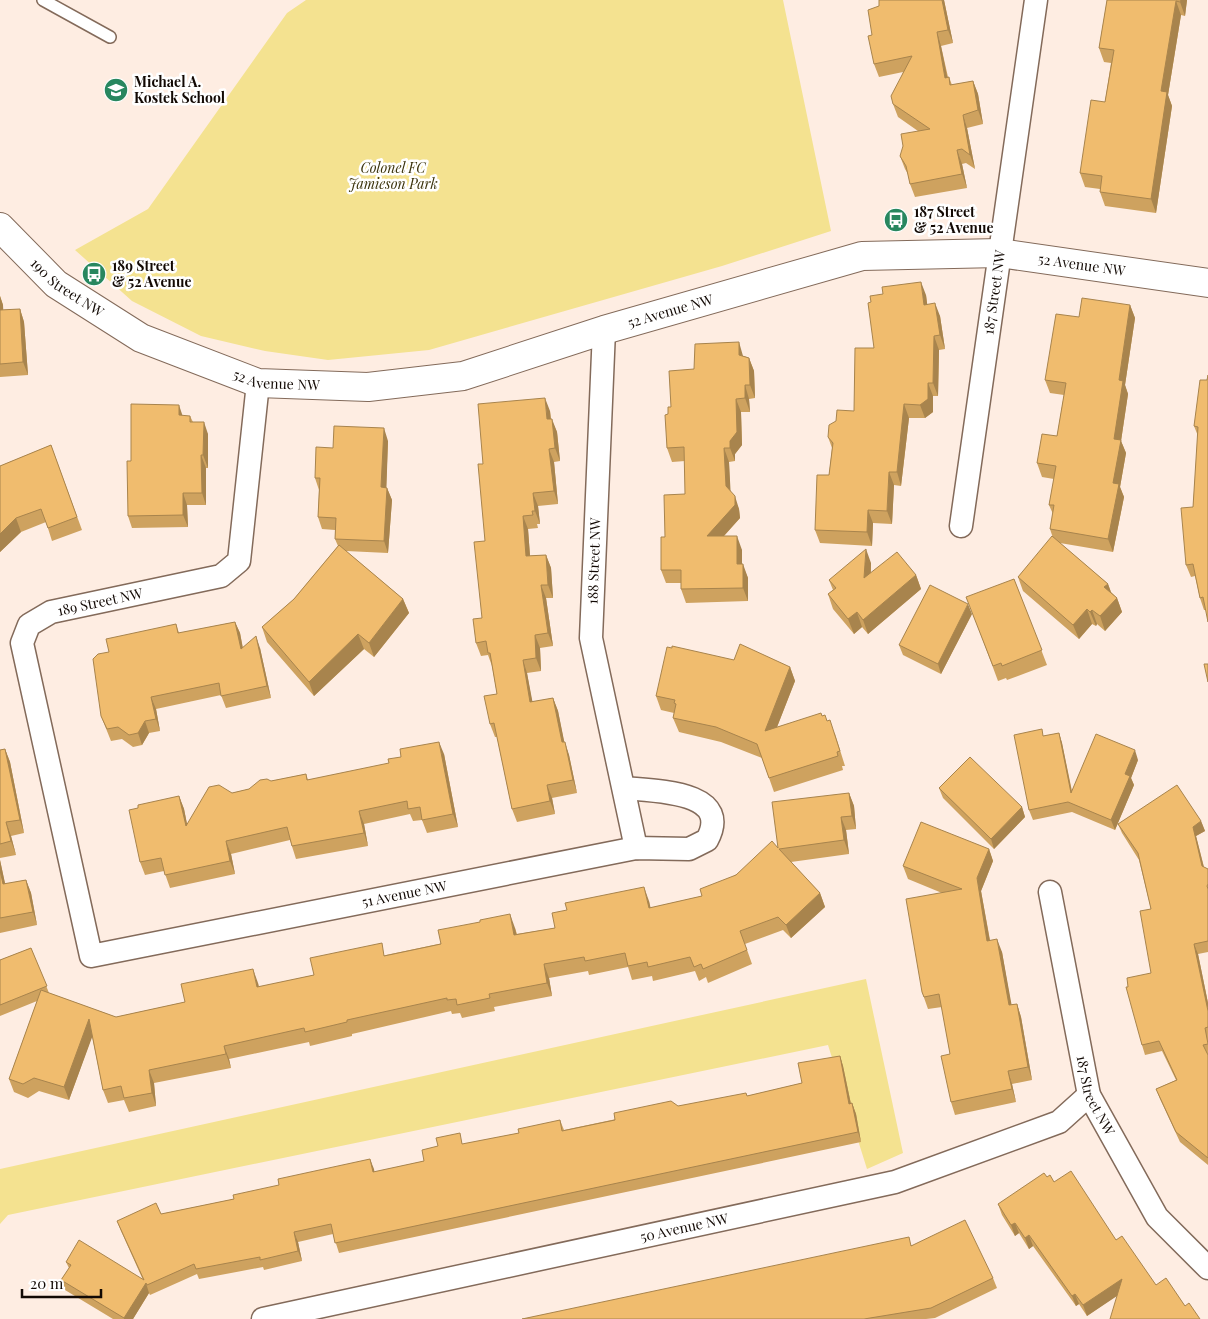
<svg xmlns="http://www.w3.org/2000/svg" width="1208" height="1319" viewBox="0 0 1208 1319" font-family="'Playfair Display',serif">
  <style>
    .green { fill: #f4e290 }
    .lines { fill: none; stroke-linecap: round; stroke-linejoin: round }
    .lane-casing { stroke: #836a5a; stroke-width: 14 }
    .street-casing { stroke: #836a5a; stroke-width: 25 }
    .secondary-casing { stroke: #836a5a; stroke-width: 30 }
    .lane { stroke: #fff; stroke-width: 11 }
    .street { stroke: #fff; stroke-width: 22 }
    .secondary { stroke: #fff; stroke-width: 28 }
    .wall { fill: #cea25f }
    .shaded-wall { fill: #a8844d }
    .building { fill: #f0bc6e; stroke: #a8844d }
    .labels { text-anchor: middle; stroke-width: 5; stroke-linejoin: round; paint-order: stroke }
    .poi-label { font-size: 14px; font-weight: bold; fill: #120904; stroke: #fff; text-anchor: start }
    .park-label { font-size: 14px; font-style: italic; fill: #3b330c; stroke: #fff }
    .street-label { font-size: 14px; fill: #120904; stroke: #fff }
  </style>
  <rect width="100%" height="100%" fill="#feede2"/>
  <path class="green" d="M 306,0 L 783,0 L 831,231 L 722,266 L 429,350 L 328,360 L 265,351 L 201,336 L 132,301 L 75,250 L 148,209 L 287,13 Z
    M 866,979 L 903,1153 L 867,1169 L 828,1045 L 8,1215 L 0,1224 L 0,1169 Z"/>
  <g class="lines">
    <g class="lane-casing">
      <path id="lane" d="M 43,0 L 110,37"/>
    </g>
    <g class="street-casing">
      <g id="street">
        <path d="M 604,330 L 591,638 L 636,848"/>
        <path id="s1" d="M 258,383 L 239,561 L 221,576 L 51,612 L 29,625 L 22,643 L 91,956 L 636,848 L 689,849 L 707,840 C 734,790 652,791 624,788"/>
        <path id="s2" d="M 961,526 L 1036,0"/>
        <path id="s3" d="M 1050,892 L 1089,1095 L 1157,1217 L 1208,1268"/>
        <path id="s4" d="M 263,1319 L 895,1182 L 1059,1122 L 1089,1095"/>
      </g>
    </g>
    <g class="secondary-casing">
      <g id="secondary">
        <path id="s5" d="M 0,227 L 56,284 L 141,338 L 258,383 L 368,387 L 463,376 L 604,330 L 862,256 L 999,253 L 1208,283"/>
      </g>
    </g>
    <use href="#lane" class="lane"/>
    <use href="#street" class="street"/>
    <use href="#secondary" class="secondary"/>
  </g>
  <path class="wall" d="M 944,0 L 953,43 L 941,46 L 948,77 L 949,77 L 952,85 L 973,81 L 978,94 L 983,124 L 967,128 L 975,169 L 966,163 L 962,164 L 967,188 L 915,197 L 910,184 L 908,174 L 905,169 L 900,156 L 918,131 L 898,117 L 893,104 L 903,72 L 879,77 L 874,64 L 872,35 Z
    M 1107,0 L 1187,0 L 1185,16 L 1181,15 L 1168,95 L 1172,106 L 1156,213 L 1105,206 L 1100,192 L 1100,189 L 1085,187 L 1080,173 L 1105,102 L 1111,63 L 1104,62 L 1099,48 Z
    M 926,295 L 927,304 L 940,316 L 945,349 L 939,350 L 938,396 L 933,396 L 933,412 L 925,418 L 909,418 L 901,486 L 894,485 L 892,524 L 873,523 L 872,546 L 820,543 L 815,530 L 829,475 L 832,448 L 828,437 L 854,411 L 874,348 Z
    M 0,296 L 3,305 L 3,310 L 20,309 L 24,322 L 28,375 L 0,377 Z
    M 1130,305 L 1135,318 L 1125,385 L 1128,394 L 1121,441 L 1126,453 L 1120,487 L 1124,497 L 1113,552 L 1060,543 L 1108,584 L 1111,592 L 1117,598 L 1122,612 L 1105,631 L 1097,624 L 1096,626 L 1092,624 L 1079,639 L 1023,591 L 1018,577 L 1053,538 L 1050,529 L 1053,514 L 1049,505 L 1054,479 L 1042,477 L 1037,463 L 1057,436 L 1064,395 L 1050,393 L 1045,380 L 1079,317 Z
    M 744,356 L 749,358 L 754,371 L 755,398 L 749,399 L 750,412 L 741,412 L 742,445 L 735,454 L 735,461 L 729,462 L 730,491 L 739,509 L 740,518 L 724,536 L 742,550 L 742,564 L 748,578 L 748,601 L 686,603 L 681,589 L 681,583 L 666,583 L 661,570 L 665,537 L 685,494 L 685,461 L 672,462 L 667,448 L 668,414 L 694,369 Z
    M 1207,380 L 1205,610 L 1204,610 L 1200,598 L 1195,576 L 1191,577 L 1186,565 L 1193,507 L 1198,436 L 1194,426 Z
    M 550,411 L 551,419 L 557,432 L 560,461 L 554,462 L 558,504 L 538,506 L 540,524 L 537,524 L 538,528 L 528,529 L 530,556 L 546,555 L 551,568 L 553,598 L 546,598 L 553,646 L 540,648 L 541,671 L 527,673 L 532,702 L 553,698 L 558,711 L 564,742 L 569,755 L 577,793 L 552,798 L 555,814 L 517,822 L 512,809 L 497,737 L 495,737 L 490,724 L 497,694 L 492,666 L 488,655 L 481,656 L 476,643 L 482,618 L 485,541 L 483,464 Z
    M 183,416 L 190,416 L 193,422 L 208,434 L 208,468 L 206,468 L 206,505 L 187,505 L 188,527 L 132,528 L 128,516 L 131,461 Z
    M 388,441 L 386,488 L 387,488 L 392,500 L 388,553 L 346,551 L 403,599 L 409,613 L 374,657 L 364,649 L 314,696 L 267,642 L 262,627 L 294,599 L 338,546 L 335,539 L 335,530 L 322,529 L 318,517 L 319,490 L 315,478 L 333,448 Z
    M 51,445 L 82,530 L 52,541 L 46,522 L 21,532 L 0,552 L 0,466 Z
    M 871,563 L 871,573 L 916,575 L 921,589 L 868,634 L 862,627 L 854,634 L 833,609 L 828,594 L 833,590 L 829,580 Z
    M 1014,579 L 1047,665 L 1007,680 L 1006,678 L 998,681 L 972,611 Z
    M 972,614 L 941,674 L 903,655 L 899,645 Z
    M 235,622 L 240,633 L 243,648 L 260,648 L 271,698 L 226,708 L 221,695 L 156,709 L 160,731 L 149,733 L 142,745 L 133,747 L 122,739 L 111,741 L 101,716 L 109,652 L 176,624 L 179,633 Z
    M 734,660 L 790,667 L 795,681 L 777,727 L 822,716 L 827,721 L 835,734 L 845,766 L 842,766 L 843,770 L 774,792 L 762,758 L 721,742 L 679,732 L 673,718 L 674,713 L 661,710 L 656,696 Z
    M 1059,733 L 1062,743 L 1072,791 L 1138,760 L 1131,778 L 1134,785 L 1115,830 L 1072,812 L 1033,820 L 1029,810 L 1044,736 Z
    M 5,749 L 10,762 L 24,833 L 11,836 L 16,855 L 0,858 L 0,750 Z
    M 444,754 L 458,827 L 427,833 L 422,820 L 413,821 L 410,814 L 364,824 L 368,846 L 296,859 L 290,840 L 231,854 L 235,874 L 170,888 L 164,871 L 145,875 L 140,862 L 138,808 L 179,796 L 184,809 L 187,824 L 232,793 L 249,789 L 271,781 L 306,774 L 308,780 Z
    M 939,788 L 1022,807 L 1025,817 L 994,849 L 943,798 Z
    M 849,793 L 854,806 L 856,829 L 846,830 L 849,854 L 791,862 L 820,893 L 825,907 L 791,938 L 783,930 L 745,944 L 752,964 L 708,983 L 706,977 L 699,981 L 695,971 L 653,981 L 652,976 L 632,980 L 628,967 L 589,975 L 588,971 L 549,978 L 552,996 L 494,1007 L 495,1011 L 462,1018 L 460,1013 L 452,1014 L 451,1011 L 352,1034 L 352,1036 L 310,1046 L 309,1042 L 229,1059 L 231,1068 L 154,1083 L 156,1106 L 129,1112 L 124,1100 L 108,1103 L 103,1090 L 92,1036 L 69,1100 L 39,1091 L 28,1098 L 14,1092 L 9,1079 L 37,1001 L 0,1016 L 0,960 L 31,948 L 49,993 L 116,1017 L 185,1002 L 258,983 L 259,987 L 314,975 L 386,955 L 515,928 L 517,934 L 555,928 L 649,901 L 650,908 L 702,896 L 778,848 Z
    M 1201,821 L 1205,831 L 1196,836 L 1204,867 L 1208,869 L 1208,952 L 1198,954 L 1208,1003 L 1208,1165 L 1180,1142 L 1160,1099 L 1156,1089 L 1176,1080 L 1162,1051 L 1145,1055 L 1142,1045 L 1128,987 L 1151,973 L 1151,909 L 1139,860 L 1122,833 L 1118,824 Z
    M 989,849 L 993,861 L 981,891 L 990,940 L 1002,952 L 1011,1005 L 1017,1004 L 1021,1017 L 1032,1080 L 1012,1084 L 1016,1102 L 955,1115 L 951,1102 L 950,1054 L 942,1007 L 928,1009 L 922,992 L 942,893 L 908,879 L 903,866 Z
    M 0,860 L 5,884 L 26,880 L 31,893 L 37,925 L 0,933 Z
    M 840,1056 L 843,1066 L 851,1104 L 852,1103 L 856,1114 L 861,1142 L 339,1253 L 333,1234 L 298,1242 L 302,1261 L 264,1270 L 263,1267 L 199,1279 L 197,1274 L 150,1295 L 149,1293 L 133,1319 L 113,1319 L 65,1290 L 61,1280 L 69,1268 L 66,1262 L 143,1280 L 121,1231 L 117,1221 L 161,1214 L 234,1199 L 370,1159 L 374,1172 L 424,1161 L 464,1144 L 519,1133 L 560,1120 L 564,1130 L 678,1106 L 747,1096 L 802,1083 Z
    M 1047,1177 L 1054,1182 L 1116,1240 L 1156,1285 L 1185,1306 L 1200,1319 L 1116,1296 L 1087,1316 L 1079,1304 L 1076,1306 L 1033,1246 L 1029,1249 L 1019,1233 L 1015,1236 L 1002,1215 L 998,1204 Z
    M 912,1245 L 993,1278 L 997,1288 L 935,1318 L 926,1319 L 522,1319 Z"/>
  <path class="shaded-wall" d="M 942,0 L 944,0 L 953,43 L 948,30 Z
    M 1181,0 L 1187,0 L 1185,16 L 1180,2 Z
    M 1176,1 L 1181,15 L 1168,95 L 1172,106 L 1156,213 L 1151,199 L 1161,91 Z
    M 937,32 L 941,46 L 950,91 L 945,78 Z
    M 973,81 L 978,94 L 983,124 L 978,110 Z
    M 963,115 L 967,128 L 975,169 L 970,155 Z
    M 957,150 L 962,164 L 967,188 L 962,174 Z
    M 921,282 L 926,295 L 929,318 L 924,305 Z
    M 0,296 L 3,305 L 4,324 L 0,312 Z
    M 935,303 L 940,316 L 945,349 L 940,335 Z
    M 1130,305 L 1135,318 L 1125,385 L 1128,394 L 1121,441 L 1126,453 L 1120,487 L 1124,497 L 1113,552 L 1108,539 L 1113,483 L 1114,439 L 1119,380 Z
    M 20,309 L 24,322 L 28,375 L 23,362 Z
    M 934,336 L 939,350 L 938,396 L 933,383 Z
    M 739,342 L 743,356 L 744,369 L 739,355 Z
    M 749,358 L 754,371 L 755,398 L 750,385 Z
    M 928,383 L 933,396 L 933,412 L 925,418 L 920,405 Z
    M 745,385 L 749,399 L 750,412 L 745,398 Z
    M 545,398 L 550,411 L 552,432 L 547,419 Z
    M 736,399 L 741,412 L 742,445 L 735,454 L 735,461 L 730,448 L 730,441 Z
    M 904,404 L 909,418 L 901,486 L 897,472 Z
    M 179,405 L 183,417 L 179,415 Z
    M 552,419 L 557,432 L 560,461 L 555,448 Z
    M 204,422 L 208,434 L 208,468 L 203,455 Z
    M 384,428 L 388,441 L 386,500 L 381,487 Z
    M 724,448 L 729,462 L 731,499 L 726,486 Z
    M 549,449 L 554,462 L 558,504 L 554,491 Z
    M 201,455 L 206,468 L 206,505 L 202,493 Z
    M 889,472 L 894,485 L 892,524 L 887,511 Z
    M 387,488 L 392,500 L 388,553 L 384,541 Z
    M 183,493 L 187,505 L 188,527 L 183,515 Z
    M 533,493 L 538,506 L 540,524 L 535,511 Z
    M 735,496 L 739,509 L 740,518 L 712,549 L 707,536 Z
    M 868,510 L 873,523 L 872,546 L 867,532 Z
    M 523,516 L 528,529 L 531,569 L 526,556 Z
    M 16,518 L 21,532 L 0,552 L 0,534 Z
    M 737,536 L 742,550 L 742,578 L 737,564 Z
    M 866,549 L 871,563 L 870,593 L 864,578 Z
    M 546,555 L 551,568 L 553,598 L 548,585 Z
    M 743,564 L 748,578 L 748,601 L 743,588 Z
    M 916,575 L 921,589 L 868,634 L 863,620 Z
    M 1108,584 L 1113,598 L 1104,587 Z
    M 541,585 L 546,598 L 553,646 L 548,633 Z
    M 1117,598 L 1122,612 L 1105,631 L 1100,616 Z
    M 403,599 L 409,613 L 374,657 L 369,643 Z
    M 968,604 L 972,614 L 941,674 L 938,664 Z
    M 1087,609 L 1092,624 L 1079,639 L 1073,625 Z
    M 1092,610 L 1097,624 L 1096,626 L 1090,612 Z
    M 857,612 L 862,627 L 854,634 L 848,619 Z
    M 235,622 L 240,633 L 245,661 L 241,649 Z
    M 358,634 L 364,649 L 314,696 L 309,682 Z
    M 535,635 L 540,648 L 541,671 L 536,658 Z
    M 256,636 L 260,648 L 271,698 L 267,686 Z
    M 523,660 L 527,673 L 535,715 L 530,702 Z
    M 790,667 L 795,681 L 770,745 L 765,731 Z
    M 151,697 L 156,709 L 160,731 L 156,719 Z
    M 553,698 L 558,711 L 567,755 L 562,742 Z
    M 145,721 L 149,733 L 142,745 L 138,733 Z
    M 1059,733 L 1062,743 L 1074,803 L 1071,793 Z
    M 439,742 L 444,754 L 458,827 L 453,814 Z
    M 565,742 L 569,755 L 577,793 L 573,780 Z
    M 5,749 L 10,762 L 24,833 L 20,820 Z
    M 1135,750 L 1138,760 L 1131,778 L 1134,785 L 1115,830 L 1111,820 L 1125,774 Z
    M 547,785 L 552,798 L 555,814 L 550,801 Z
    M 849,793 L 854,806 L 856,829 L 852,816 Z
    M 179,796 L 184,809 L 190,839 L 186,826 Z
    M 1022,807 L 1025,817 L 994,849 L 991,839 Z
    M 359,811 L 364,824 L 368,846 L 364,833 Z
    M 841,817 L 846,830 L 849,854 L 844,840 Z
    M 1201,821 L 1205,831 L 1196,836 L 1206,876 L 1202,866 L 1193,827 Z
    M 6,822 L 11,836 L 16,855 L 11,841 Z
    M 226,841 L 231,854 L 235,874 L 230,861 Z
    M 989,849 L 993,861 L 981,891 L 992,953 L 987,941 L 977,878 Z
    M 0,860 L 8,897 L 3,884 L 0,870 Z
    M 26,880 L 31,893 L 37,925 L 33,912 Z
    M 644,887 L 649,901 L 654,922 L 649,908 Z
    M 820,893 L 825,907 L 791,938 L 786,925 Z
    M 510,914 L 515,928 L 519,948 L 514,935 Z
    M 997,939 L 1002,952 L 1014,1018 L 1009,1005 Z
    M 1194,944 L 1198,954 L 1208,1003 L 1208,1011 Z
    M 544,964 L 549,978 L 552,996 L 547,983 Z
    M 253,969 L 258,983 L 261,1001 L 257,987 Z
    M 1017,1004 L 1021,1017 L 1032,1080 L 1028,1067 Z
    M 89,1019 L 94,1032 L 69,1100 L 64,1087 Z
    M 224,1046 L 229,1059 L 231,1068 L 226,1054 Z
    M 840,1056 L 843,1066 L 853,1114 L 849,1104 Z
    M 149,1070 L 154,1083 L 156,1106 L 152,1093 Z
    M 1008,1071 L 1012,1084 L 1016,1102 L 1012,1089 Z
    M 852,1103 L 856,1114 L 861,1142 L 858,1132 Z
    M 370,1159 L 374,1169 L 376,1182 L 373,1172 Z
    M 1015,1223 L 1019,1233 L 1015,1236 L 1011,1225 Z
    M 294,1232 L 298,1242 L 302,1261 L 298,1251 Z
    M 1029,1235 L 1033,1246 L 1029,1249 L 1025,1238 Z
    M 1122,1279 L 1126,1290 L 1087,1316 L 1083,1305 Z
    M 146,1283 L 149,1293 L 133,1319 L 124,1319 L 124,1318 Z
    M 1075,1294 L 1079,1304 L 1076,1306 L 1072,1296 Z"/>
  <path class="building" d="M 879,0 L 942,0 L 948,30 L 937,32 L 945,78 L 949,77 L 950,85 L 973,81 L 978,110 L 963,115 L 970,155 L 962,149 L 957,150 L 962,174 L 910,184 L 906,166 L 900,156 L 903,146 L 901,134 L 930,129 L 893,104 L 891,96 L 912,56 L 874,64 L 868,36 L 872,35 L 868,10 L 879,6 Z
    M 1107,0 L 1181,0 L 1180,2 L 1176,1 L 1161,91 L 1167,92 L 1151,199 L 1100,192 L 1102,176 L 1080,173 L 1091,100 L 1105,102 L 1114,50 L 1099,48 Z
    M 921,282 L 924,305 L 935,303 L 940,335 L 934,336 L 933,383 L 928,383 L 928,399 L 920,405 L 904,404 L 897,472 L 889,472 L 887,511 L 868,510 L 867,532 L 815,530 L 817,475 L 829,475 L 833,443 L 828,437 L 829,425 L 836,421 L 837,410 L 854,411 L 855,348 L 874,348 L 868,303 L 871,302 L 870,296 L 883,294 L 882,287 Z
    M 1082,298 L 1130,305 L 1119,380 L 1123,381 L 1114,439 L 1121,440 L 1113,483 L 1119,484 L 1108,539 L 1050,529 L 1054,505 L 1049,505 L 1056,466 L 1037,463 L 1042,434 L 1057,436 L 1066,383 L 1045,380 L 1056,314 L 1079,317 Z
    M 20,309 L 23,362 L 0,364 L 0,310 Z
    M 739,342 L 739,355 L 749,358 L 750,385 L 745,385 L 745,398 L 736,399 L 737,432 L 730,441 L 730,448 L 724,448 L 726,486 L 735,496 L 735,505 L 707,536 L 737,536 L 737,564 L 743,564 L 743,588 L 681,589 L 681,570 L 661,570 L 661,537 L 665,537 L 664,495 L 685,494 L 684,447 L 667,448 L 665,415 L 668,414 L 668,407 L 671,407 L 669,371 L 694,369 L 695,344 Z
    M 1208,375 L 1208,622 L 1203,597 L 1200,598 L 1193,564 L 1186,565 L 1181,508 L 1193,507 L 1198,427 L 1194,426 L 1200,380 L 1207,380 Z
    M 545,398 L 547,419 L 552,419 L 555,448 L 549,449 L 554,491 L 533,493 L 535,511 L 532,511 L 533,515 L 523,516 L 526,556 L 546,555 L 548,585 L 541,585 L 548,633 L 535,635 L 536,658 L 523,660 L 530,702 L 553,698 L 562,742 L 565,742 L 573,780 L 547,785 L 550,801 L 512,809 L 494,723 L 490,724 L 484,696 L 497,694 L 490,653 L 488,653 L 486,641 L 476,643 L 473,619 L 482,618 L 474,542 L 485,541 L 478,464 L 483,464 L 478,404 Z
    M 131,404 L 179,405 L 179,415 L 190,416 L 190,422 L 204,422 L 203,455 L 201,455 L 202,493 L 183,493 L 183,515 L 128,516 L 127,461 L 131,461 Z
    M 334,426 L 384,428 L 381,487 L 387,488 L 384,541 L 335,539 L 336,518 L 318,517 L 320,478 L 315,478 L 316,447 L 333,448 Z
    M 51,445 L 77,517 L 48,528 L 41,509 L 16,518 L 0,534 L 0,466 Z
    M 1052,536 L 1108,584 L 1104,587 L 1117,598 L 1100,616 L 1092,610 L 1090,612 L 1087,609 L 1073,625 L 1018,577 Z
    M 339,545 L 403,599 L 369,643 L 358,634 L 309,682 L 262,627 L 294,599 Z
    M 866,549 L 864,578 L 897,552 L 916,575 L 863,620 L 857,612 L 848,619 L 828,594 L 836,588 L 829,580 Z
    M 1014,579 L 1042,650 L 1002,666 L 1001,663 L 993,666 L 966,597 Z
    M 930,585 L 968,604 L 938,664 L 899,645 Z
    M 235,622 L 241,649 L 256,636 L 267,686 L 221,696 L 219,683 L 151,697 L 156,719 L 145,721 L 138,733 L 129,735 L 118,727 L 107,729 L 101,716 L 93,659 L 98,654 L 109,652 L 106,639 L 176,624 L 178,633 Z
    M 740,644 L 790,667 L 765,731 L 821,713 L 822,716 L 825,715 L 827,721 L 830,720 L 840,751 L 837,752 L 838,756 L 769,778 L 757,744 L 716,727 L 673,718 L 676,704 L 674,703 L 675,700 L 656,696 L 667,647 L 672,648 L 672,646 L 734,660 Z
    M 1204,664 L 1208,664 L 1208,682 Z
    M 1042,729 L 1043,736 L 1059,733 L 1071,793 L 1096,734 L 1135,750 L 1125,774 L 1130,776 L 1111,820 L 1068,802 L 1029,810 L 1014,735 Z
    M 439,742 L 453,814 L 422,820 L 420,807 L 408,809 L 407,801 L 359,811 L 364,833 L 292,846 L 287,827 L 226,841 L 230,861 L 165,875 L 161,858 L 140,862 L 129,810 L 138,808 L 138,805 L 179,796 L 186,826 L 209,787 L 219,785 L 232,793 L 249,789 L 260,780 L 267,779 L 271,781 L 306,774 L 307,780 L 389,763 L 388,759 L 401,757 L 400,749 Z
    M 5,749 L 20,820 L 6,822 L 11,841 L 0,844 L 0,750 Z
    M 970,757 L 1022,807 L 991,839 L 939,788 Z
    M 1177,785 L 1201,821 L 1193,827 L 1202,866 L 1208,869 L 1208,884 L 1207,886 L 1208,889 L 1208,941 L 1194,944 L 1208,1011 L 1208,1027 L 1205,1028 L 1208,1044 L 1203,1045 L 1208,1055 L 1208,1158 L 1176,1132 L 1156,1089 L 1177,1080 L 1159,1041 L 1142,1045 L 1126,987 L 1128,987 L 1127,978 L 1151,973 L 1140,911 L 1151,909 L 1138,853 L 1118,824 Z
    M 849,793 L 852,816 L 841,817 L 844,840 L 779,849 L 820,893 L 786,925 L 778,917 L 740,931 L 747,950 L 703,969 L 701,964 L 694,967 L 690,957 L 648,967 L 647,962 L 628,966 L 625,953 L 585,961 L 584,957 L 544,964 L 547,983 L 489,994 L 490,998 L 457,1005 L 456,999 L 447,1000 L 447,998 L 347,1020 L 347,1022 L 305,1032 L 304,1028 L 224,1046 L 226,1054 L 149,1070 L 152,1093 L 124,1098 L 121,1086 L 103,1090 L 89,1019 L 64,1087 L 34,1078 L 23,1084 L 9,1079 L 41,990 L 116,1017 L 185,1002 L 181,984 L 253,969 L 257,987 L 314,975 L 310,958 L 382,943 L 384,956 L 441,944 L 438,930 L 480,922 L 480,920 L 510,914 L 514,935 L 555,928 L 552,913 L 567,910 L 565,903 L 644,887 L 649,908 L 702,896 L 700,889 L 736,875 L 772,841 L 778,848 L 772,802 Z
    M 921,822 L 989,849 L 977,878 L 987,941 L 997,939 L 1009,1005 L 1017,1004 L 1028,1067 L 1008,1071 L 1012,1089 L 951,1102 L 941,1056 L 950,1054 L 939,994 L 924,997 L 922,992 L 906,899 L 962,889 L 903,866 Z
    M 0,870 L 3,884 L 26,880 L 33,912 L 0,918 Z
    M 31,948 L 47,986 L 0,1005 L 0,960 Z
    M 840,1056 L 849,1104 L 852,1103 L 858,1132 L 335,1243 L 331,1224 L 294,1232 L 298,1251 L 260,1260 L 260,1257 L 196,1269 L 194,1264 L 147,1285 L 146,1283 L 124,1318 L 61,1280 L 71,1265 L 66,1262 L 79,1240 L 144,1280 L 117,1221 L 156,1203 L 161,1214 L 234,1199 L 233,1195 L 279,1185 L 278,1179 L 370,1159 L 373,1172 L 424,1161 L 422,1150 L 438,1146 L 436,1138 L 460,1133 L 462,1144 L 519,1133 L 518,1129 L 560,1120 L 562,1131 L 615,1120 L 614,1113 L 671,1101 L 678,1106 L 746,1093 L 747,1096 L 802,1083 L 798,1063 Z
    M 1071,1171 L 1116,1240 L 1122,1236 L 1156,1285 L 1166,1278 L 1185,1306 L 1189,1303 L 1200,1319 L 1110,1319 L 1122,1279 L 1083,1305 L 1075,1294 L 1072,1296 L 1029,1235 L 1025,1238 L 1015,1223 L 1011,1225 L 998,1204 L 1044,1173 L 1047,1177 L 1050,1175 L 1054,1182 Z
    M 965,1220 L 993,1278 L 931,1308 L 864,1319 L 522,1319 L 909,1237 L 911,1246 Z"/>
  <defs>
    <g id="school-disc" transform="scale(1.25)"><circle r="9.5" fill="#28875f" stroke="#fff"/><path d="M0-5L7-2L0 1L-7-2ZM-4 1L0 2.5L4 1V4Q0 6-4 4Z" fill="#fff"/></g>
    <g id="bus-disc" transform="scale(1.25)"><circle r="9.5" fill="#28875f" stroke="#fff"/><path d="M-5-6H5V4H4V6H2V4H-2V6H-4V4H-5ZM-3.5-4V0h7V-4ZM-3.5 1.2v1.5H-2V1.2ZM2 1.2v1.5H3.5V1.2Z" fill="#fff"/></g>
  </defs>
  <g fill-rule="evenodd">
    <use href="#school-disc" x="116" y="90"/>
    <use href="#bus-disc" x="896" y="220"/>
    <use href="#bus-disc" x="94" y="274"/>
  </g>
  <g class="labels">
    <g class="poi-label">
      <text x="134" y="87">Michael A.<tspan x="134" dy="16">Kostek School</tspan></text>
      <text x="914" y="217">187 Street<tspan x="914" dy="16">&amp; 52 Avenue</tspan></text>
      <text x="112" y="271">189 Street<tspan x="112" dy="16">&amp; 52 Avenue</tspan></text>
    </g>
    <g class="park-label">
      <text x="393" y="173">Colonel FC<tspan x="393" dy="16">Jamieson Park</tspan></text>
    </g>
    <g class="street-label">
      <text dy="5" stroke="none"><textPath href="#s5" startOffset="1149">52 Avenue NW</textPath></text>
      <text dy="5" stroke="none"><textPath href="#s5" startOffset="91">190 Street NW</textPath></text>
      <text dy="5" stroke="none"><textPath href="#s2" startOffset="236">187 Street NW</textPath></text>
      <text dy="5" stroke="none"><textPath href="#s5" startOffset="729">52 Avenue NW</textPath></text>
      <text dy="5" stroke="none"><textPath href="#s5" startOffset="324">52 Avenue NW</textPath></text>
      <text transform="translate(594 561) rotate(-88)" y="5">188 Street NW</text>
      <text transform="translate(100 602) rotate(-12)" y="5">189 Street NW</text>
      <text dy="5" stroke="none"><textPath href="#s1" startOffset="1061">51 Avenue NW</textPath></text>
      <text dy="5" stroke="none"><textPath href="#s3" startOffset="209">187 Street NW</textPath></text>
      <text dy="5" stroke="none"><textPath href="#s4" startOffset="431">50 Avenue NW</textPath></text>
    </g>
  </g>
  <path d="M22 1289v8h79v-8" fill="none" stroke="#120904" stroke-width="2.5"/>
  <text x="30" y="1289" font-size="15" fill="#120904" stroke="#ffffff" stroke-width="4" paint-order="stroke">20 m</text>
</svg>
